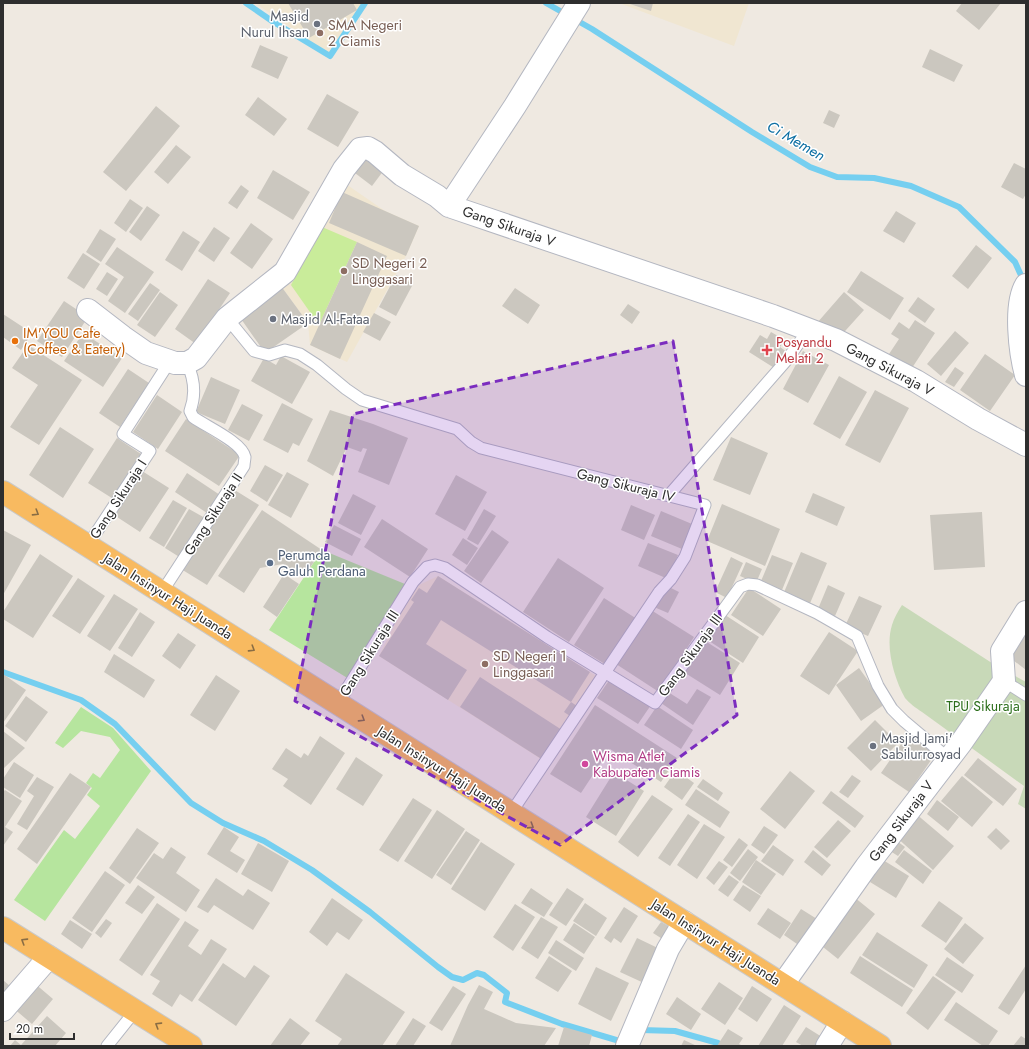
<svg xmlns="http://www.w3.org/2000/svg" width="1029" height="1049" viewBox="0 0 1029 1049" font-family="Jost,sans-serif">
  <style>
    .education { fill: #f0e6d1 }
    .green { fill: #b6e59e }
    .cemetery { fill: #c8d9b8 }
    .pitch { fill: #c9ec9a }
    .lines { fill: none; stroke-linecap: round; stroke-linejoin: round }
    .stream { stroke: #75cff0; stroke-width: 6 }
    .building { fill: #cbc7bf }
    .service-casing { stroke: #b4b7c1; stroke-width: 13 }
    .minor-casing { stroke: #b4b7c1; stroke-width: 24 }
    .trunk-casing { stroke: #c9c9c9; stroke-width: 24 }
    .service { stroke: #fff; stroke-width: 11 }
    .minor { stroke: #fff; stroke-width: 22 }
    .trunk { stroke: #f8ba60; stroke-width: 22 }
    .oneway { stroke: #896d44 }
    .marked { fill: #7b2cbf; fill-opacity: 0.2; stroke: #7b2cbf; stroke-width: 3; stroke-dasharray: 8 5; stroke-linejoin: round }
    .worship-dot { fill: #6b7280; stroke: #fff; stroke-width: 1.5 }
    .education-dot { fill: #8d6e63; stroke: #fff; stroke-width: 1.5 }
    .food-dot { fill: #e8710a; stroke: #fff; stroke-width: 1.5 }
    .health-dot { fill: #e0444e; stroke: #fff; stroke-width: 1.5 }
    .service-dot { fill: #5c6f8a; stroke: #fff; stroke-width: 1.5 }
    .hotel-dot { fill: #d1479c; stroke: #fff; stroke-width: 1.5 }
    .labels { text-anchor: middle; stroke-width: 3; stroke-linejoin: round; paint-order: stroke }
    .worship-label { font-size: 14px; fill: #5b616d; stroke: #fff; text-anchor: start }
    .education-label { font-size: 14px; fill: #785e54; stroke: #fff; text-anchor: start }
    .street-label { font-size: 14px; fill: #2e2e2e; stroke: #fff }
    .food-label { font-size: 14px; fill: #c56008; stroke: #fff; text-anchor: start }
    .health-label { font-size: 14px; fill: #be3a42; stroke: #fff; text-anchor: start }
    .service-label { font-size: 14px; fill: #4e5e75; stroke: #fff; text-anchor: start }
    .park-label { font-size: 14px; fill: #2c6e1b; stroke: #fff }
    .hotel-label { font-size: 14px; fill: #b23c85; stroke: #fff; text-anchor: start }
    .water-label { font-size: 15px; font-style: italic; fill: #0d6fa3; stroke: #fff }
  </style>
  <rect width="100%" height="100%" fill="#efe9e1"/>
  <path class="education" d="M 255,3 L 363,3 L 329,54 Z
    M 619,3 L 749,3 L 734,46 Z
    M 343,182 L 385,211 L 419,226 L 406,256 L 347,362 L 310,345 L 308,323 L 281,286 Z
    M 438,576 L 599,678 L 544,761 L 379,656 L 407,600 L 417,586 Z"/>
  <path class="green" d="M 322,550 L 405,584 L 349,679 L 269,630 Z
    M 81,707 L 113,728 L 151,771 L 45,921 L 14,900 L 64,830 L 75,839 L 100,806 L 87,795 L 92,788 L 86,783 L 93,773 L 100,778 L 120,750 L 110,737 L 81,731 L 63,748 L 55,743 Z"/>
  <path class="cemetery" d="M 902,605 L 995,665 L 1026,682 L 1026,809 L 1018,804 L 1024,786 L 922,712 C 916,708 909,703 905,698 C 894,678 885,647 892,625 C 894,618 898,611 902,605 Z"/>
  <path class="pitch" d="M 322,227 L 357,242 L 319,325 L 291,285 Z"/>
  <g class="lines">
    <path class="stream" d="M 246,3 L 272,21 L 330,56 L 365,3
      M 546,3 L 592,29 L 752,132 L 810,167 L 837,177 L 874,178 L 911,186 L 959,207 L 1015,262 L 1024,282
      M 3,672 L 81,700 L 115,724 L 191,803 L 223,823 L 264,841 L 312,870 L 370,912 L 438,967 L 452,977 L 463,980 L 477,973 L 484,975 L 507,993 L 505,1002 L 562,1024 L 623,1042
      M 641,1030 L 675,1031 L 718,1043 L 716,1046"/>
  </g>
  <path class="building" d="M 288,3 L 353,3 L 357,10 L 309,38 Z
    M 627,3 L 653,3 L 651,11 Z
    M 962,3 L 1001,3 L 979,30 L 956,11 Z
    M 260,45 L 288,57 L 278,79 L 251,67 Z
    M 930,49 L 963,65 L 954,82 L 922,67 Z
    M 327,94 L 359,112 L 338,147 L 307,129 Z
    M 258,97 L 287,119 L 274,136 L 245,115 Z
    M 156,106 L 180,126 L 126,191 L 103,172 Z
    M 829,110 L 840,115 L 834,128 L 823,123 Z
    M 176,145 L 191,157 L 168,184 L 154,172 Z
    M 367,150 L 387,166 L 372,186 L 351,170 Z
    M 1014,163 L 1026,169 L 1026,194 L 1023,199 L 1001,187 Z
    M 273,170 L 310,192 L 293,220 L 257,198 Z
    M 241,185 L 249,191 L 237,209 L 228,203 Z
    M 342,192 L 419,226 L 406,256 L 329,223 Z
    M 130,199 L 143,208 L 126,232 L 114,223 Z
    M 147,206 L 160,215 L 141,241 L 129,232 Z
    M 896,211 L 916,223 L 904,243 L 883,231 Z
    M 251,223 L 273,239 L 252,269 L 230,253 Z
    M 214,227 L 230,238 L 214,262 L 198,251 Z
    M 100,229 L 116,239 L 101,262 L 86,252 Z
    M 183,231 L 200,242 L 182,271 L 165,260 Z
    M 357,242 L 387,256 L 340,359 L 310,345 Z
    M 976,245 L 992,258 L 968,289 L 952,276 Z
    M 117,247 L 154,272 L 125,313 L 108,301 L 124,277 L 105,264 Z
    M 83,253 L 100,264 L 84,289 L 67,278 Z
    M 861,271 L 904,298 L 890,320 L 847,292 Z
    M 107,272 L 118,279 L 107,296 L 96,289 Z
    M 396,275 L 413,284 L 396,316 L 379,307 Z
    M 208,279 L 230,293 L 196,344 L 175,329 Z
    M 150,283 L 160,290 L 138,321 L 128,314 Z
    M 281,286 L 308,323 L 265,353 L 239,316 Z
    M 515,288 L 540,305 L 528,324 L 502,306 Z
    M 160,292 L 178,305 L 155,337 L 137,325 Z
    M 844,292 L 864,310 L 837,340 L 817,323 Z
    M 918,297 L 935,309 L 925,323 L 908,311 Z
    M 64,301 L 88,317 L 62,357 L 37,341 Z
    M 628,304 L 640,312 L 632,324 L 620,315 Z
    M 374,313 L 391,322 L 380,341 L 363,332 Z
    M 3,314 L 32,333 L 21,350 L 3,337 Z
    M 915,320 L 935,333 L 910,371 L 887,357 L 899,339 L 891,334 L 899,322 L 909,329 Z
    M 955,331 L 969,343 L 941,376 L 927,364 Z
    M 771,332 L 785,340 L 780,347 L 787,352 L 776,369 L 749,352 L 760,335 L 767,339 Z
    M 83,333 L 122,358 L 103,387 L 64,361 Z
    M 28,345 L 82,380 L 39,445 L 10,427 L 38,385 L 12,368 Z
    M 803,351 L 829,365 L 808,403 L 783,389 Z
    M 985,354 L 1015,375 L 990,411 L 960,390 Z
    M 281,356 L 310,372 L 292,404 L 251,381 L 264,358 L 276,365 Z
    M 955,367 L 964,373 L 954,387 L 945,382 Z
    M 128,369 L 149,383 L 120,427 L 99,413 Z
    M 839,376 L 867,392 L 840,439 L 813,424 Z
    M 211,377 L 240,390 L 225,424 L 196,412 Z
    M 875,390 L 909,408 L 880,463 L 845,445 Z
    M 157,395 L 182,412 L 158,449 L 133,432 Z
    M 282,403 L 313,419 L 299,446 L 293,443 L 288,453 L 263,440 Z
    M 242,404 L 263,415 L 249,441 L 228,430 Z
    M 330,410 L 373,424 L 408,438 L 389,485 L 358,472 L 367,449 L 363,448 L 361,452 L 347,447 L 333,476 L 307,461 Z
    M 186,419 L 240,455 L 219,486 L 165,451 Z
    M 60,427 L 94,449 L 63,498 L 29,475 Z
    M 731,437 L 768,453 L 750,495 L 713,480 Z
    M 117,438 L 144,456 L 115,500 L 88,483 Z
    M 265,465 L 283,475 L 267,502 L 250,491 Z
    M 142,471 L 169,488 L 140,532 L 114,515 Z
    M 287,472 L 309,484 L 291,518 L 268,505 Z
    M 187,473 L 220,495 L 207,513 L 175,492 Z
    M 456,475 L 487,492 L 465,531 L 435,514 Z
    M 233,489 L 259,505 L 207,585 L 181,569 Z
    M 813,493 L 845,507 L 837,526 L 805,512 Z
    M 353,494 L 376,506 L 361,535 L 338,523 Z
    M 173,500 L 187,508 L 164,547 L 149,538 Z
    M 722,504 L 780,529 L 765,566 L 707,541 Z
    M 631,505 L 655,515 L 644,540 L 621,530 Z
    M 189,509 L 205,518 L 181,558 L 165,548 Z
    M 484,509 L 496,516 L 478,545 L 467,539 Z
    M 262,510 L 322,550 L 303,578 L 283,564 L 260,568 L 244,593 L 218,576 Z
    M 661,511 L 692,524 L 682,549 L 651,536 Z
    M 982,512 L 985,567 L 934,570 L 930,515 Z
    M 382,519 L 428,549 L 410,577 L 364,547 Z
    M 334,525 L 361,539 L 352,556 L 325,542 Z
    M 3,530 L 31,545 L 3,595 Z
    M 492,530 L 509,542 L 481,583 L 464,571 Z
    M 463,538 L 478,548 L 467,565 L 452,555 Z
    M 648,543 L 678,555 L 668,579 L 638,566 Z
    M 801,552 L 827,563 L 808,608 L 782,597 Z
    M 40,554 L 73,576 L 33,638 L 3,619 L 3,612 Z
    M 772,555 L 793,563 L 782,590 L 761,581 Z
    M 731,557 L 743,563 L 727,598 L 715,592 Z
    M 558,558 L 604,588 L 569,642 L 523,612 Z
    M 746,562 L 762,569 L 756,583 L 740,576 Z
    M 284,574 L 299,584 L 277,617 L 263,607 Z
    M 438,576 L 590,672 L 571,702 L 580,708 L 573,718 L 564,712 L 571,702 L 441,620 L 426,644 L 467,670 L 448,700 L 379,656 L 414,602 L 411,600 L 419,588 L 427,593 Z
    M 78,578 L 105,596 L 80,634 L 52,616 Z
    M 665,585 L 679,592 L 668,613 L 654,607 Z
    M 828,585 L 845,593 L 835,616 L 818,609 Z
    M 749,588 L 781,609 L 763,636 L 731,615 Z
    M 114,594 L 138,609 L 110,651 L 87,636 Z
    M 859,596 L 882,606 L 868,636 L 845,626 Z
    M 604,598 L 637,619 L 608,666 L 574,645 Z
    M 651,610 L 694,637 L 659,692 L 616,664 Z
    M 140,612 L 155,622 L 132,657 L 118,648 Z
    M 722,613 L 759,637 L 743,663 L 706,639 Z
    M 829,632 L 858,651 L 829,695 L 800,676 Z
    M 178,633 L 196,645 L 180,669 L 162,656 Z
    M 1026,634 L 1026,670 L 1009,657 Z
    M 702,639 L 740,663 L 720,695 L 682,671 Z
    M 114,654 L 155,680 L 144,698 L 104,672 Z
    M 859,668 L 885,704 L 861,721 L 836,685 Z
    M 3,674 L 26,690 L 3,723 Z
    M 216,675 L 240,691 L 215,731 L 190,715 Z
    M 480,677 L 562,730 L 543,760 L 460,707 Z
    M 610,679 L 651,705 L 638,724 L 597,698 Z
    M 697,689 L 711,697 L 693,725 L 661,703 L 668,692 L 687,704 Z
    M 26,696 L 48,712 L 26,742 L 5,726 Z
    M 595,705 L 677,758 L 661,782 L 610,749 L 581,793 L 550,774 Z
    M 657,706 L 693,730 L 681,749 L 644,725 Z
    M 875,720 L 898,743 L 871,771 L 847,748 Z
    M 3,731 L 25,748 L 3,769 Z
    M 908,734 L 936,753 L 909,792 L 881,773 Z
    M 320,736 L 345,753 L 311,805 L 283,786 L 288,779 L 272,769 L 286,748 L 301,758 L 304,753 L 308,756 Z
    M 356,757 L 383,775 L 363,806 L 336,789 Z
    M 978,758 L 1017,789 L 1003,806 L 964,775 Z
    M 14,762 L 34,775 L 20,798 L 3,787 L 3,779 Z
    M 676,770 L 694,783 L 682,800 L 664,787 Z
    M 790,771 L 815,791 L 785,829 L 760,809 Z
    M 614,772 L 644,791 L 616,836 L 586,817 Z
    M 70,773 L 91,787 L 37,864 L 17,849 Z
    M 852,775 L 861,781 L 848,798 L 839,792 Z
    M 962,776 L 993,802 L 972,827 L 941,801 Z
    M 37,777 L 54,787 L 27,830 L 17,824 L 34,796 L 27,791 Z
    M 703,779 L 723,793 L 718,801 L 697,787 Z
    M 696,789 L 730,812 L 720,828 L 685,805 Z
    M 5,790 L 22,801 L 5,827 L 13,832 L 3,846 L 3,792 Z
    M 831,791 L 864,816 L 855,828 L 822,803 Z
    M 652,795 L 673,809 L 638,857 L 618,842 Z
    M 413,798 L 432,810 L 398,862 L 379,850 Z
    M 937,800 L 959,817 L 948,831 L 927,814 Z
    M 437,810 L 465,829 L 432,879 L 404,861 Z
    M 915,813 L 954,846 L 933,870 L 895,836 Z
    M 688,814 L 700,822 L 670,866 L 658,858 Z
    M 838,820 L 851,831 L 827,858 L 814,847 Z
    M 704,824 L 725,837 L 697,879 L 677,865 Z
    M 764,826 L 778,835 L 764,854 L 751,845 Z
    M 224,827 L 239,837 L 230,851 L 245,860 L 237,873 L 207,854 Z
    M 137,828 L 159,843 L 130,884 L 109,868 Z
    M 996,828 L 1010,841 L 1001,850 L 987,837 Z
    M 466,831 L 480,840 L 451,885 L 436,875 Z
    M 739,838 L 748,845 L 732,867 L 723,860 Z
    M 894,839 L 905,847 L 898,856 L 887,849 Z
    M 481,842 L 515,864 L 485,911 L 451,889 Z
    M 258,843 L 289,861 L 272,892 L 241,874 Z
    M 773,845 L 794,860 L 783,876 L 761,861 Z
    M 171,847 L 186,857 L 176,873 L 200,890 L 186,912 L 136,878 L 154,853 L 163,859 Z
    M 748,849 L 758,857 L 740,881 L 730,873 Z
    M 813,850 L 831,865 L 822,876 L 804,862 Z
    M 904,850 L 932,871 L 923,884 L 895,862 Z
    M 756,860 L 776,874 L 761,895 L 742,882 Z
    M 883,860 L 909,876 L 896,898 L 870,882 Z
    M 719,861 L 728,867 L 714,885 L 706,878 Z
    M 105,871 L 125,885 L 92,932 L 72,918 Z
    M 729,875 L 739,882 L 728,897 L 718,890 Z
    M 216,878 L 243,896 L 248,889 L 270,903 L 253,930 L 214,905 L 208,913 L 197,907 Z
    M 138,885 L 155,897 L 142,914 L 125,903 Z
    M 743,885 L 761,896 L 750,912 L 733,900 Z
    M 531,888 L 553,903 L 544,917 L 521,903 Z
    M 567,888 L 584,899 L 566,926 L 549,915 Z
    M 854,897 L 875,914 L 838,959 L 818,943 Z
    M 332,898 L 363,920 L 349,940 L 337,932 L 327,946 L 309,932 Z
    M 939,901 L 963,918 L 946,943 L 921,926 Z
    M 157,903 L 180,919 L 142,976 L 119,960 Z
    M 585,903 L 607,918 L 596,936 L 573,921 Z
    M 515,904 L 535,917 L 513,951 L 493,937 Z
    M 624,907 L 638,916 L 621,943 L 614,938 L 611,943 L 604,938 Z
    M 768,908 L 791,923 L 780,939 L 757,924 Z
    M 801,909 L 817,919 L 800,946 L 784,935 Z
    M 541,917 L 558,927 L 538,959 L 521,948 Z
    M 106,919 L 112,923 L 101,938 L 95,933 Z
    M 70,920 L 92,934 L 82,949 L 61,934 Z
    M 185,921 L 199,930 L 188,946 L 201,955 L 211,939 L 227,949 L 192,1002 L 180,994 L 172,1007 L 152,994 L 160,981 L 150,975 Z
    M 661,922 L 672,928 L 664,940 L 653,933 Z
    M 574,923 L 595,937 L 584,954 L 563,940 Z
    M 965,923 L 984,938 L 963,964 L 944,949 Z
    M 877,932 L 928,965 L 914,988 L 862,955 Z
    M 637,938 L 662,950 L 646,984 L 620,972 Z
    M 556,940 L 584,958 L 576,971 L 548,953 Z
    M 549,956 L 572,971 L 558,992 L 535,978 Z
    M 860,956 L 913,990 L 902,1007 L 850,973 Z
    M 947,957 L 974,975 L 962,993 L 935,975 Z
    M 223,963 L 245,978 L 254,965 L 270,976 L 236,1026 L 198,1000 Z
    M 1026,965 L 1026,989 L 1009,1015 L 998,1008 Z
    M 596,967 L 629,983 L 611,1021 L 578,1004 Z
    M 346,973 L 405,1012 L 382,1046 L 337,1046 L 342,1039 L 315,1021 Z
    M 933,976 L 956,992 L 928,1030 L 906,1013 Z
    M 3,980 L 11,987 L 3,996 Z
    M 33,982 L 53,999 L 32,1024 L 12,1007 Z
    M 719,982 L 743,998 L 725,1025 L 701,1009 Z
    M 479,985 L 493,992 L 484,1009 L 516,1023 L 556,1028 L 544,1046 L 450,1046 L 468,1005 Z
    M 453,986 L 466,994 L 442,1031 L 429,1023 Z
    M 752,986 L 772,999 L 757,1022 L 738,1009 Z
    M 677,997 L 701,1014 L 691,1030 L 666,1014 Z
    M 956,1002 L 998,1031 L 988,1046 L 983,1046 L 944,1020 Z
    M 784,1005 L 801,1016 L 782,1046 L 758,1046 Z
    M 47,1016 L 66,1033 L 55,1046 L 10,1046 L 15,1040 L 21,1045 Z
    M 290,1018 L 310,1033 L 300,1046 L 270,1046 Z
    M 413,1018 L 426,1026 L 413,1046 L 395,1046 Z
    M 564,1027 L 592,1035 L 589,1046 L 558,1046 Z
    M 806,1027 L 822,1037 L 816,1046 L 803,1046 L 796,1042 Z
    M 728,1029 L 743,1038 L 739,1044 L 743,1046 L 717,1046 Z
    M 1021,1036 L 1026,1039 L 1026,1046 L 1013,1046 Z
    M 684,1040 L 697,1046 L 681,1046 Z"/>
  <g class="lines">
    <g class="service-casing">
      <path id="service" d="M 227,318 L 254,351 L 269,355 L 285,350 L 300,354 L 317,365 L 346,389 L 362,400 L 457,429 L 471,442 L 481,448 L 705,505 L 685,557 L 671,579 L 659,592 L 511,813
        M 669,495 L 786,361 L 809,329
        M 88,545 L 150,451 L 123,434 L 170,361
        M 162,592 L 244,466 C 244,463 245,459 245,457 C 242,442 205,426 193,417 L 190,411 C 196,395 194,378 187,363
        M 1004,681 L 1026,695
        M 338,703 L 413,582 L 427,567 L 435,565 L 445,568 L 547,637 L 655,703 L 740,587 L 748,584 L 757,585 L 817,613 L 857,636 L 878,686 L 892,709 L 904,721 L 949,759
        M 107,1046 L 135,1011"/>
    </g>
    <g class="minor-casing">
      <path id="minor" d="M 449,206 L 515,106 L 579,3
        M 1026,285 C 1014,305 1020,353 1026,375
        M 88,310 L 123,337 L 146,353 L 175,363 L 187,363 L 196,358 L 227,318 L 285,272 L 344,169 L 360,149 L 368,148 L 375,152 L 402,175 L 437,196 L 449,206 L 773,316 L 836,340 L 916,381 L 978,419 L 1026,445
        M 783,984 L 866,867 L 961,743 L 1004,681 L 1002,651 L 1026,612
        M 3,1010 L 49,957
        M 627,1046 L 668,949 L 684,922
        M 827,1046 L 842,1022"/>
    </g>
    <g class="trunk-casing">
      <path id="trunk" d="M 3,492 L 880,1046
        M 3,928 L 191,1046"/>
    </g>
    <use href="#service" class="service"/>
    <use href="#minor" class="minor"/>
    <use href="#trunk" class="trunk"/>
  </g>
  <defs><path id="oneway-chevron" d="M-2-3.5L2.5 0L-2 3.5" fill="none" stroke-width="1.6" stroke-linecap="round" stroke-linejoin="round"/></defs>
  <g class="oneway">
    <use href="#oneway-chevron" transform="translate(36 513) rotate(32)"/>
    <use href="#oneway-chevron" transform="translate(252 649) rotate(32)"/>
    <use href="#oneway-chevron" transform="translate(362 719) rotate(32)"/>
    <use href="#oneway-chevron" transform="translate(531 826) rotate(32)"/>
    <use href="#oneway-chevron" transform="translate(24 941) rotate(-148)"/>
    <use href="#oneway-chevron" transform="translate(158 1025) rotate(-148)"/>
  </g>
  <path class="marked" d="M 673,341 L 737,715 L 560,845 L 295,701 L 353,414 Z"/>
  <g class="worship-dot">
    <circle cx="317" cy="24" r="4"/>
    <circle cx="273" cy="319" r="4"/>
    <circle cx="873" cy="746" r="4"/>
  </g>
  <g class="education-dot">
    <circle cx="320" cy="33" r="4"/>
    <circle cx="344" cy="271" r="4"/>
    <circle cx="485" cy="664" r="4"/>
  </g>
  <circle class="food-dot" cx="15" cy="341" r="4"/>
  <path class="health-dot" d="M765 344h4v4h4v4h-4v4h-4v-4h-4v-4h4z"/>
  <circle class="service-dot" cx="270" cy="563" r="4"/>
  <circle class="hotel-dot" cx="585" cy="764" r="4"/>
  <g class="labels">
    <g class="worship-label">
      <text x="309" y="21" text-anchor="end">Masjid<tspan x="309" dy="16">Nurul Ihsan</tspan></text>
      <text x="281" y="324">Masjid Al-Fataa</text>
      <text x="881" y="743">Masjid Jami'<tspan x="881" dy="16">Sabilurrosyad</tspan></text>
    </g>
    <g class="education-label">
      <text x="328" y="30">SMA Negeri<tspan x="328" dy="16">2 Ciamis</tspan></text>
      <text x="352" y="268">SD Negeri 2<tspan x="352" dy="16">Linggasari</tspan></text>
      <text x="493" y="661">SD Negeri 1<tspan x="493" dy="16">Linggasari</tspan></text>
    </g>
    <g class="street-label">
      <text transform="translate(509 226) rotate(19)" y="5">Gang Sikuraja V</text>
      <text transform="translate(890 369) rotate(28)" y="5">Gang Sikuraja V</text>
      <text transform="translate(626 485) rotate(14)" y="5">Gang Sikuraja IV</text>
      <text transform="translate(118 499) rotate(-57)" y="5">Gang Sikuraja I</text>
      <text transform="translate(213 514) rotate(-57)" y="5">Gang Sikuraja II</text>
      <text transform="translate(168 596) rotate(32)" y="5">Jalan Insinyur Haji Juanda</text>
      <text transform="translate(369 653) rotate(-58)" y="5">Gang Sikuraja III</text>
      <text transform="translate(690 655) rotate(-54)" y="5">Gang Sikuraja III</text>
      <text transform="translate(442 769) rotate(32)" y="5">Jalan Insinyur Haji Juanda</text>
      <text transform="translate(901 821) rotate(-53)" y="5">Gang Sikuraja V</text>
      <text transform="translate(716 942) rotate(32)" y="5">Jalan Insinyur Haji Juanda</text>
    </g>
    <g class="food-label">
      <text x="23" y="338">IM'YOU Cafe<tspan x="23" dy="16">(Coffee &amp; Eatery)</tspan></text>
    </g>
    <g class="health-label">
      <text x="776" y="347">Posyandu<tspan x="776" dy="16">Melati 2</tspan></text>
    </g>
    <g class="service-label">
      <text x="278" y="560">Perumda<tspan x="278" dy="16">Galuh Perdana</tspan></text>
    </g>
    <g class="park-label">
      <text x="983" y="711">TPU Sikuraja</text>
    </g>
    <g class="hotel-label">
      <text x="593" y="761">Wisma Atlet<tspan x="593" dy="16">Kabupaten Ciamis</tspan></text>
    </g>
    <g class="water-label">
      <text transform="translate(796 141) rotate(30)" y="5">Ci Memen</text>
    </g>
  </g>
  <rect width="1029" height="1049" fill="none" stroke="#2e2e2e" stroke-width="8"/>
  <path d="M10 1033v6h64v-6" fill="none" stroke="#2e2e2e" stroke-width="2"/>
  <text x="16" y="1033" font-size="12" fill="#2e2e2e" stroke="#ffffff" stroke-width="3" paint-order="stroke">20 m</text>
</svg>
